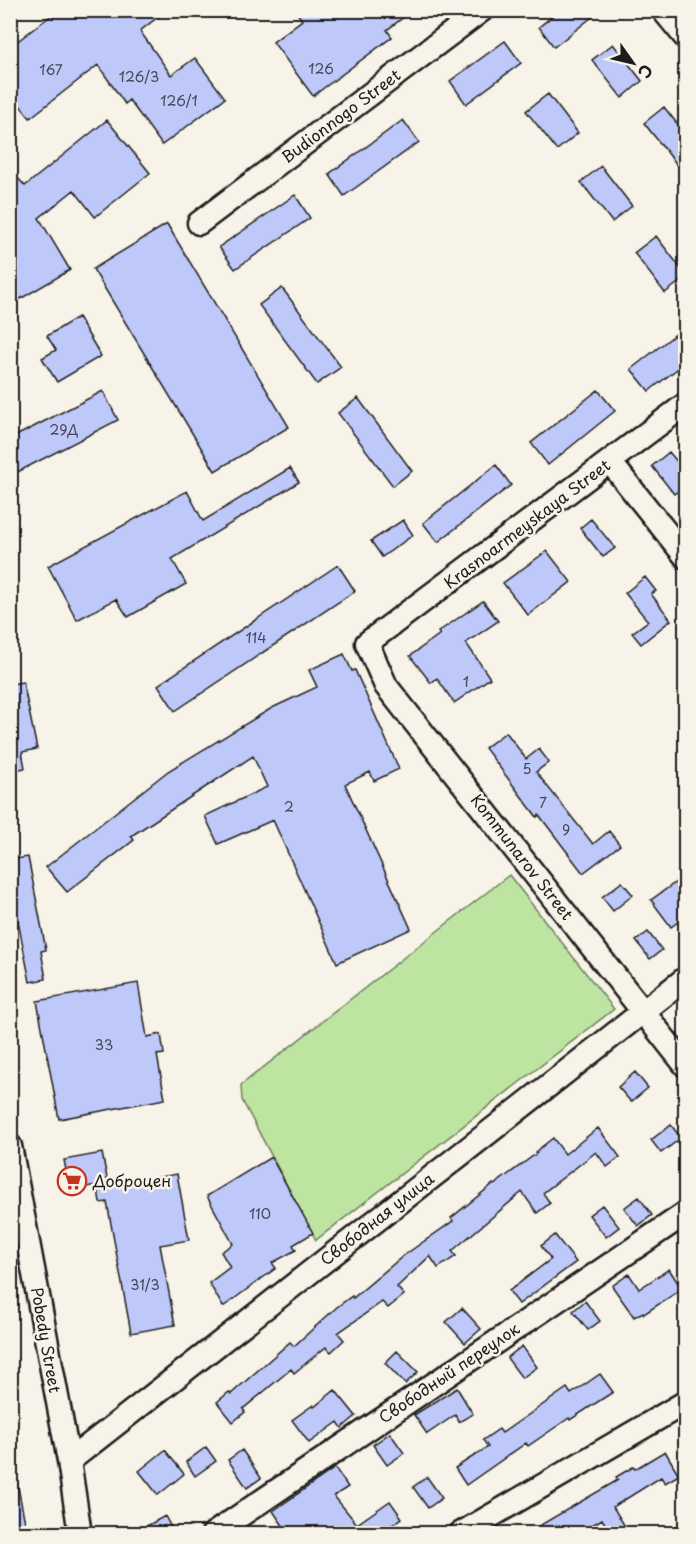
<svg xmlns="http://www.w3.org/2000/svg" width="696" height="1544" viewBox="0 0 696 1544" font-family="'Playpen Sans',sans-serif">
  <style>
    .green { fill: #bde5a1; stroke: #6c805e; stroke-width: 1.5 }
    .building { fill: #bec9fa; stroke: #1c1c1c; stroke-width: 1.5 }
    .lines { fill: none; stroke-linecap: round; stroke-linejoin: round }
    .minor-casing { stroke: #1c1c1c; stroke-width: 27 }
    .minor { stroke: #f7f3e8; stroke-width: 22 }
    .labels { text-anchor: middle; stroke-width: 5; stroke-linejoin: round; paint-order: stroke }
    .number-label { font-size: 14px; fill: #444754 }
    .street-label { font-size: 16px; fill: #1c1c1c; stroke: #f7f3e8 }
    .poi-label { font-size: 16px; fill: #1c1c1c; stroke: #f7f3e8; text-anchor: start }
  </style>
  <rect width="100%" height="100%" fill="#f7f3e8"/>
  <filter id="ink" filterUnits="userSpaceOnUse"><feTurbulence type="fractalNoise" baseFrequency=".0167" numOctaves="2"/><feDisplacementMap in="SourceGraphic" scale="12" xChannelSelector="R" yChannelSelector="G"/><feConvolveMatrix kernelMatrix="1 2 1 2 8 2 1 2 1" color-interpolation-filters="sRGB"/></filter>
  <g filter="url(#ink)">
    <path class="green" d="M 509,875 L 614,1009 L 316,1240 L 242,1100 L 241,1085 Z"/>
    <path class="building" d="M 58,10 L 167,10 L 140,31 L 171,75 L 195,58 L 225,98 L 162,145 L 129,100 L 125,104 L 98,65 L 30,118 L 10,93 L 10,47 Z
      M 295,10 L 413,10 L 387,30 L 392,37 L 313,96 L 273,42 L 302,20 Z
      M 560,10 L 601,10 L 554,47 L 539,27 Z
      M 505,41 L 521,63 L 466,104 L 450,81 Z
      M 613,44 L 642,81 L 622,98 L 592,60 Z
      M 548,94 L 578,133 L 557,150 L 526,111 Z
      M 664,107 L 686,135 L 686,160 L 678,166 L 644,123 Z
      M 107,120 L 150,173 L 95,217 L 74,190 L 39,218 L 70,270 L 10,305 L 10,169 L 25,186 Z
      M 403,120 L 419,142 L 344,196 L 329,174 Z
      M 601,166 L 632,206 L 612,222 L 581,182 Z
      M 295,195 L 310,218 L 235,269 L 219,247 Z
      M 167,224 L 289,427 L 215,471 L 93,269 Z
      M 656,236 L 686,275 L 686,277 L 665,293 L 634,253 Z
      M 282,288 L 341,367 L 317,384 L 259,305 Z
      M 78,317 L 101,356 L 57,382 L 42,358 L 56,350 L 47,336 Z
      M 686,326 L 686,362 L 649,391 L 631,369 Z
      M 598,390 L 615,411 L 548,465 L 531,443 Z
      M 103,391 L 118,420 L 10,476 L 10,439 Z
      M 358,398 L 412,471 L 393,486 L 338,413 Z
      M 669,452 L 686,472 L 686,485 L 674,494 L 652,466 Z
      M 496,465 L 511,485 L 438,542 L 423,523 Z
      M 290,468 L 299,482 L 172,559 L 186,584 L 128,617 L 116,599 L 77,620 L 48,566 L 187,491 L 203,521 Z
      M 591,519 L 615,548 L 603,557 L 580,528 Z
      M 403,520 L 413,535 L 382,557 L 371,541 Z
      M 547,551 L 571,582 L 528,615 L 503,583 Z
      M 338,565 L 355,591 L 175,711 L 158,685 Z
      M 645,577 L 656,591 L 651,594 L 671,620 L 641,644 L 632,633 L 648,621 L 625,593 Z
      M 483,601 L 498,621 L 466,643 L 490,678 L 454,703 L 437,678 L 431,683 L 410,656 L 440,634 L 438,632 Z
      M 344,654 L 352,671 L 355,670 L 399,769 L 374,781 L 370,772 L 345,784 L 411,929 L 337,963 L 273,820 L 218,844 L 205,816 L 267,787 L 253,756 L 131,836 L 134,840 L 67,892 L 46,867 L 168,771 L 272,708 L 317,687 L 309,670 Z
      M 23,682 L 37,749 L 22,752 L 25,768 L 10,771 L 10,684 Z
      M 506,732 L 526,759 L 539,749 L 549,762 L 536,772 L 593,844 L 609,831 L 620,845 L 583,873 L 539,815 L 537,817 L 485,748 Z
      M 28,857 L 46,950 L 41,951 L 46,979 L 30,982 L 10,881 L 10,860 Z
      M 686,875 L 686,916 L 671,927 L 651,900 Z
      M 622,882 L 633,895 L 613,911 L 602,897 Z
      M 648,932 L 662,950 L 650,959 L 636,941 Z
      M 138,983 L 147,1037 L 161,1034 L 164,1054 L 157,1055 L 165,1099 L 59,1119 L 37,1001 Z
      M 635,1072 L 648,1088 L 631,1102 L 618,1087 Z
      M 671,1125 L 681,1138 L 661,1153 L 651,1140 Z
      M 598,1128 L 620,1157 L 607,1167 L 596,1152 L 543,1193 L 550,1203 L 537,1213 L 522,1192 L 452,1251 L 456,1256 L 438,1268 L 430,1256 L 397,1287 L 404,1295 L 388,1308 L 382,1302 L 338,1333 L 344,1340 L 331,1352 L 326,1347 L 294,1373 L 291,1369 L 243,1409 L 245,1412 L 233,1422 L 217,1402 L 229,1392 L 231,1394 L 290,1342 L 294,1346 L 337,1307 L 352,1296 L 353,1298 L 403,1256 L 453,1221 L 451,1218 L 493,1184 L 494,1185 L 537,1153 L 535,1152 L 553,1138 L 565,1154 Z
      M 102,1153 L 108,1183 L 70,1190 L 64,1160 Z
      M 271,1157 L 313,1233 L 293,1245 L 296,1250 L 272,1263 L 276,1268 L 223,1307 L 209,1283 L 230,1267 L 221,1252 L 233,1244 L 207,1196 Z
      M 177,1174 L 189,1240 L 160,1245 L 175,1325 L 131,1333 L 107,1202 L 100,1203 L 98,1188 Z
      M 639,1197 L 652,1215 L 638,1226 L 624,1208 Z
      M 602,1205 L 619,1227 L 606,1237 L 589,1215 Z
      M 555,1235 L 576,1262 L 519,1304 L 509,1291 L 551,1259 L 541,1246 Z
      M 669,1269 L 682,1289 L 644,1314 L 643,1312 L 634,1317 L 612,1286 L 629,1274 L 639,1289 Z
      M 585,1301 L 600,1321 L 588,1330 L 573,1311 Z
      M 462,1308 L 481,1329 L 465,1343 L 446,1322 Z
      M 522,1346 L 537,1367 L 522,1378 L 507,1358 Z
      M 397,1351 L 418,1372 L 405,1384 L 385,1363 Z
      M 600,1374 L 613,1392 L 570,1420 L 569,1418 L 528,1446 L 526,1443 L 466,1485 L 455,1468 L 488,1447 L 483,1440 L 499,1429 L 502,1433 L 567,1388 L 571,1394 Z
      M 457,1388 L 473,1414 L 459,1422 L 455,1415 L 427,1434 L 414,1415 Z
      M 335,1390 L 356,1416 L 342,1428 L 338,1422 L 309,1443 L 292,1420 L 313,1405 L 314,1407 Z
      M 390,1433 L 404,1453 L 387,1465 L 373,1445 Z
      M 206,1447 L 216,1461 L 195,1476 L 186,1462 Z
      M 165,1450 L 184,1474 L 158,1495 L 139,1471 Z
      M 242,1450 L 261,1478 L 247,1488 L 228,1460 Z
      M 665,1451 L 679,1475 L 665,1483 L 661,1477 L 613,1507 L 629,1533 L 611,1533 L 602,1519 L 579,1533 L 527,1533 L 618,1480 L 616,1477 L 633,1467 L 635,1469 Z
      M 335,1468 L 348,1487 L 334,1496 L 357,1524 L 390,1501 L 402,1518 L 381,1533 L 288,1533 L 273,1511 Z
      M 427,1477 L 442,1498 L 428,1508 L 413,1487 Z
      M 17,1482 L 27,1533 L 10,1533 L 10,1483 Z
      M 165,1516 L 174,1533 L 134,1533 Z"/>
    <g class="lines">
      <g class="minor-casing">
        <path id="minor" d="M 663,10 L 686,38
          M 199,223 L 482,10
          M 686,404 L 367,643 L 386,686 L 686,1066
          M 610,462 L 686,557
          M 10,1146 L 69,1461 L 80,1534
          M 69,1461 L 686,978
          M 213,1534 L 686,1213
          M 460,1534 L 686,1402"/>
      </g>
      <use href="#minor" class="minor"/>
    </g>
  </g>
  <defs>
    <g id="supermarket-ring" transform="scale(1.5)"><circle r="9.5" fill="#f7f3e8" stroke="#c8321e" stroke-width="1.5"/><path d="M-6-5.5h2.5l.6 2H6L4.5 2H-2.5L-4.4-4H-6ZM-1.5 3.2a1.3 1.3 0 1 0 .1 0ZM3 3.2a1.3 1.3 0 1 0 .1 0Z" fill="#c8321e"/></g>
  </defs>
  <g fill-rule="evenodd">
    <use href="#supermarket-ring" x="72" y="1181"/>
  </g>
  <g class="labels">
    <g class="number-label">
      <text x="321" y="74">126</text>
      <text x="51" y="75">167</text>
      <text x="139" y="82">126/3</text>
      <text x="179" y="106">126/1</text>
      <text x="64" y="435">29Д</text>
      <text x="256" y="643">114</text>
      <text x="466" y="687">1</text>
      <text x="527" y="774">5</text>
      <text x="543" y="808">7</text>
      <text x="289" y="812">2</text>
      <text x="566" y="835">9</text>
      <text x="104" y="1050">33</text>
      <text x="260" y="1219">110</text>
      <text x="145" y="1290">31/3</text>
    </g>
    <g class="street-label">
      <text transform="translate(341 116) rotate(-37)" y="6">Budionnogo Street</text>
      <text transform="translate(527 524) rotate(-37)" y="6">Krasnoarmeyskaya Street</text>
      <text transform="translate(522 857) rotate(52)" y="6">Kommunarov Street</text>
      <text transform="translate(377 1219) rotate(-38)" y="6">Свободная улица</text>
      <text transform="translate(46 1340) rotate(80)" y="6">Pobedy Street</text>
      <text transform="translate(449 1373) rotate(-34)" y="6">Свободный переулок</text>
    </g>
    <g class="poi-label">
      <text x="93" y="1187">Доброцен</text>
    </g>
  </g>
  <rect width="696" height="1544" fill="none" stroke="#f7f3e8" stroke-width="36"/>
  <rect x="18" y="18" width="660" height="1508" fill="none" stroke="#1c1c1c" stroke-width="2" filter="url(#ink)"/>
  <g transform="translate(633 63) rotate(124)" stroke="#f7f3e8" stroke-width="4.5" paint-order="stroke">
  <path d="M0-4.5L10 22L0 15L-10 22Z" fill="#1c1c1c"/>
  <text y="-9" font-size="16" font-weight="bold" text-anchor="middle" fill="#1c1c1c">С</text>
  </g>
</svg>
